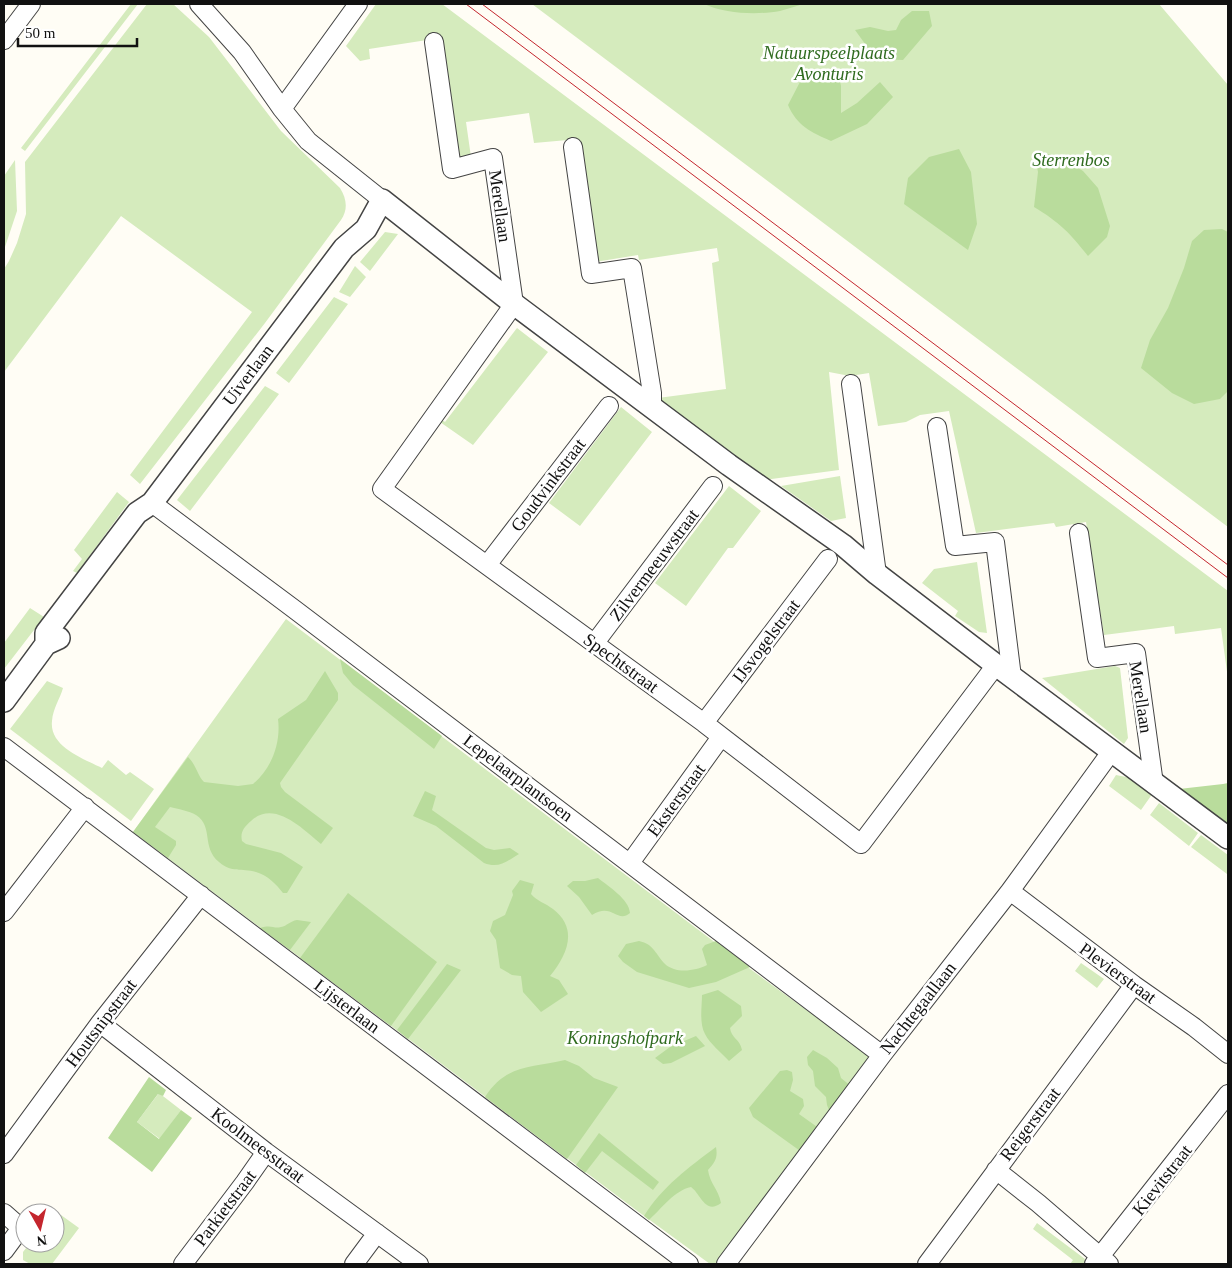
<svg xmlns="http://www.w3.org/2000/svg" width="1232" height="1268" viewBox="0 0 1232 1268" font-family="'Times New Roman',serif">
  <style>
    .green { fill: #d5ebbd }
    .forest { fill: #b9dc9c }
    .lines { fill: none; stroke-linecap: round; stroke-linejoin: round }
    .minor-casing { stroke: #444; stroke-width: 20 }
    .tertiary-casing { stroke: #444; stroke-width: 24 }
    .minor { stroke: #fff; stroke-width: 18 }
    .tertiary { stroke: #fff; stroke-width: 21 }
    .tram { stroke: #c4262e; stroke-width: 1 }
    .labels { text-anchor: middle; stroke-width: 5; stroke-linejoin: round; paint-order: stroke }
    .park-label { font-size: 18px; font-style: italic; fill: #2f6b1f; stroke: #fff }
    .street-label { font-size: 18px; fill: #111; stroke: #fff }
  </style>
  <rect width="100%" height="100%" fill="#fffdf5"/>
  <path class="green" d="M 131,4 L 138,4 L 25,151 L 21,148 Z
    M 147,4 L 173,4 L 209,37 L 281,131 L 340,188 C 347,199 348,210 341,220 L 265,323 L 140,484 L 130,475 L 252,312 L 121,216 L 4,372 L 4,269 L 9,261 L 17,243 L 26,214 L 25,162 Z
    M 376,4 L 442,4 L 1228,591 L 1228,679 L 1221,628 L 1175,634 L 1174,626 L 1104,635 L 1086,522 L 1056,527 L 1054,523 L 976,533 L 949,411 L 920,415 L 906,422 L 878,426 L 869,373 L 850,376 L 829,372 L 839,470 L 764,480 L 658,398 L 726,389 L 712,263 L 719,261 L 717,248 L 639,260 L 638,255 L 595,262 L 579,139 L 534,143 L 529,113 L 466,122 L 471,157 L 456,158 L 440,38 L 369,49 L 370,59 L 360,61 L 346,46 Z
    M 532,4 L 1159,4 L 1228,85 L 1228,527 Z
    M 15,160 L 17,211 L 4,250 L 4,176 Z
    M 385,232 L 398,234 L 370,271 L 360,262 Z
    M 355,266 L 366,277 L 350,297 L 339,292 Z
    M 334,297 L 348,304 L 289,383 L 276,373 Z
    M 517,328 L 548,352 L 473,445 L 440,422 L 442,420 L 445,422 Z
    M 265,386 L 279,394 L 190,511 L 177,500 Z
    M 621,407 L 652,432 L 580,526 L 549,503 Z
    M 840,476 L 846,518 L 831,521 L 781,486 Z
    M 729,486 L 761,511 L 733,548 L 728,548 L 686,606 L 655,583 Z
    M 117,492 L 129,502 L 77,573 L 73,571 L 82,559 L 74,550 Z
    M 977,562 L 987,633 L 979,632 L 955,616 L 958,611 L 922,583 L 934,569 Z
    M 30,608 L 44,617 L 4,669 L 4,643 Z
    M 286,619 L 757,974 L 867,1054 L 872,1060 L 718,1264 L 710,1264 L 636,1210 L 133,832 Z
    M 1115,666 L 1120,668 L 1128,738 L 1124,744 L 1042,678 Z
    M 47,681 L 63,688 C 60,699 53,708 52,721 C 49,747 84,759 102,768 L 108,760 L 126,775 L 130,772 L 154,789 L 131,821 L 10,729 Z
    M 1116,775 L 1131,778 L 1153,793 L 1141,810 L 1109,786 Z
    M 1159,803 L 1198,833 L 1189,846 L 1150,815 Z
    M 1201,835 L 1228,855 L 1228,873 L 1227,874 L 1191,847 Z
    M 1081,963 L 1104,979 L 1097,988 L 1075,971 Z
    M 159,1093 L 181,1110 L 160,1139 L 137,1122 Z
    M 61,1215 L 79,1228 L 52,1264 L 35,1264 L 33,1263 L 30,1264 L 23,1260 L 23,1252 L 30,1243 L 55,1243 L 55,1222 Z
    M 1037,1223 L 1085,1259 L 1084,1264 L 1070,1264 L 1073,1260 L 1033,1229 Z"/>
  <path class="forest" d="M 704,4 L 803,4 C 796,6 788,9 780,11 C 757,15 726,14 704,4 Z
    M 912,11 L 929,11 L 932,26 L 903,60 L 876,59 L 855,30 L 870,27 L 888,31 L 896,30 L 901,20 Z
    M 838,71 L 841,86 L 841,113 L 857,103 L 880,82 L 893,97 L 867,124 L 831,141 C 811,132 797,126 788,105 L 801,80 Z
    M 959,149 L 971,172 L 977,224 L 968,250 L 904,204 L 908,178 L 929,157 Z
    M 1050,154 L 1067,161 L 1083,171 L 1098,188 L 1110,226 L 1107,237 L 1088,256 C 1070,233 1059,222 1034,207 L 1038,172 L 1035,157 Z
    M 1222,229 L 1228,232 L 1228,391 L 1220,399 L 1194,404 L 1172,393 L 1141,368 L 1150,340 L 1168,308 L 1184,268 L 1192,241 L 1204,230 Z
    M 340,659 L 442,736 L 434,749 L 353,685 L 343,673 Z
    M 325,671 L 338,693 L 338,700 L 280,783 L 281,787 L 285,792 L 333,828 L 321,844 C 303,829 274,799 251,821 C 244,827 240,832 242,841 L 246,844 L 281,853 L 303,867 L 287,893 L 283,893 C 276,884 267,875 256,872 C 241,868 232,873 219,862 C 201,847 214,827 196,815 C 189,811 178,809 170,807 L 155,827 L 176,841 L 176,845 L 168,858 L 133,832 L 188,757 C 197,766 197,775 204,782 L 238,786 L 253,784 C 272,768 281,743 278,719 L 306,700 Z
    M 1228,783 L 1228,826 L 1179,789 L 1223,784 Z
    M 425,791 L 436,796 L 432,810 L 486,848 L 494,850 L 510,848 L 519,854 C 507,861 499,869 484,863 L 436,826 L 413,816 Z
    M 598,878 C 609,887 629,899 630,913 C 617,924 612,902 592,915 L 579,897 L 567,886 L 573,881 L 585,881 Z
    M 520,880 L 534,884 L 531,894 C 537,901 545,903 553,909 C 579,929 567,955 550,976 L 559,980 L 568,994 L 541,1012 L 523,992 L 521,976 L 512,975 L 500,968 L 496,940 L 490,931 L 493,921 L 505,915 L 513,895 L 512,891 Z
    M 348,893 L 437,962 L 391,1026 L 300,958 Z
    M 297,920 L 311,922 L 290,950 L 260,928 C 272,924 273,929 281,927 C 287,926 290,921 297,920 Z
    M 639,941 C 654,944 656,955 665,964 C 676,974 695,971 707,965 L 702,949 L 705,945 L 716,941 L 750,967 L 716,982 L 689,988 L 637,972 L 623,962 L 618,956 L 626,944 Z
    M 447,964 L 461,970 L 408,1039 L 397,1030 Z
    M 718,990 L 741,1006 L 742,1016 L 730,1028 C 731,1038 740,1039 742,1050 L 729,1061 C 721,1052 710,1044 705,1034 C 699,1023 702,1007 702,995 Z
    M 696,1036 L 705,1046 L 671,1063 L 663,1064 L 655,1058 L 670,1047 Z
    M 813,1050 L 827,1058 L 838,1068 L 841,1078 L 852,1087 L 831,1115 L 827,1105 L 826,1097 L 815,1086 L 813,1071 L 808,1065 L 807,1057 Z
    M 565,1060 L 579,1066 L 594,1078 L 618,1087 L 567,1159 L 485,1097 C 506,1064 531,1068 565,1060 Z
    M 787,1070 L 792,1072 L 793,1080 L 790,1091 L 803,1099 L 804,1106 L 799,1114 L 820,1129 L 803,1153 L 753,1117 L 749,1108 L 780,1071 Z
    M 149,1077 L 166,1090 L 163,1096 L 158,1094 L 137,1122 L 159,1139 L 181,1110 L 192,1118 L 152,1172 L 108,1138 Z
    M 599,1133 L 659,1182 L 653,1190 L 602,1151 L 585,1173 L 576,1165 Z
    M 716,1147 C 718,1158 715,1162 708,1170 C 710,1184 718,1188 721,1203 C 705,1215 701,1194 691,1187 C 675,1190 661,1209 649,1220 L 644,1216 C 662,1187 689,1167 716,1147 Z"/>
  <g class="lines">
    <g class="minor-casing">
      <path id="minor" d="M 199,4 L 242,52 L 282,109 L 308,141 L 382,200
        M 4,40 L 31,4
        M 434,42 L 452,169 L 493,158 L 514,304 L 382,489 L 704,723 L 861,844 L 996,665
        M 282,109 L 358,4
        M 573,147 L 591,274 L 632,268 L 652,393 L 652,405
        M 851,384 L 877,574
        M 937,427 L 955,546 L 995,542 L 1012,677
        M 152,503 L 294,609 L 882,1055
        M 1079,533 L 1097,658 L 1136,653 L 1154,784
        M 487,565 L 609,406
        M 594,644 L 713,486
        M 704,723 L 828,559
        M 4,747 L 689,1264
        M 630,863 L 721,737
        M 1010,891 L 1134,985 L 1194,1027 L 1228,1054
        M 4,912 L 85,807
        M 100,1023 L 266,1152 L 419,1264
        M 4,1154 L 100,1023 L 201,895
        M 996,1170 L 1038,1203 L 1109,1264
        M 4,1213 L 21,1228 L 4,1251
        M 183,1264 L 245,1182 L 266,1152
        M 354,1264 L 377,1233
        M 726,1264 L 882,1055 L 1010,891 L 1111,752
        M 927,1264 L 1134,985
        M 1094,1264 L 1228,1094"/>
    </g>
    <g class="tertiary-casing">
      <path id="tertiary" d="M 382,200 L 514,304 L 729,465 L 843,545 L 877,574 L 996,665 L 1228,838
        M 46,644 L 46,633 L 137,513 L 152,503 L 344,248 L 366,229 L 382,200
        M 4,701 L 46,644 L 59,638"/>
    </g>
    <use href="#minor" class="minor"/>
    <use href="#tertiary" class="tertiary"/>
    <path class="tram" d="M 466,4 L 1228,578
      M 482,4 L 1228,565"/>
  </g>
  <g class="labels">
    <g class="park-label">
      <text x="829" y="59">Natuurspeelplaats<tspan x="829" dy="21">Avonturis</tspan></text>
      <text x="1071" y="166">Sterrenbos</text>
      <text x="625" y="1044">Koningshofpark</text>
    </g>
    <g class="street-label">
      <text transform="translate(500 206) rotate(82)" y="6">Merellaan</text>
      <text transform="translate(248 375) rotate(-53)" y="6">Uiverlaan</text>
      <text transform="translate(548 485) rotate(-53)" y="6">Goudvinkstraat</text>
      <text transform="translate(654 565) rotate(-53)" y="6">Zilvermeeuwstraat</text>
      <text transform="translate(766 641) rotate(-53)" y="6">IJsvogelstraat</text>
      <text transform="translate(621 663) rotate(36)" y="6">Spechtstraat</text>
      <text transform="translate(1141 697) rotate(81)" y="6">Merellaan</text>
      <text transform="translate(518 778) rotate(37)" y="6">Lepelaarplantsoen</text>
      <text transform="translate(676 800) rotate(-54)" y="6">Eksterstraat</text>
      <text transform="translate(1118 973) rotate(36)" y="6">Plevierstraat</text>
      <text transform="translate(347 1006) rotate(37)" y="6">Lijsterlaan</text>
      <text transform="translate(918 1008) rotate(-52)" y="6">Nachtegaallaan</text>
      <text transform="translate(101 1023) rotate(-53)" y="6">Houtsnipstraat</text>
      <text transform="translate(1030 1124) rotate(-53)" y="6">Reigerstraat</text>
      <text transform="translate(258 1145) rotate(37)" y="6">Koolmeesstraat</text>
      <text transform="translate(1162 1180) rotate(-52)" y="6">Kievitstraat</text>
      <text transform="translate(225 1208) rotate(-53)" y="6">Parkietstraat</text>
    </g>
  </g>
  <rect width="1232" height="1268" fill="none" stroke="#111111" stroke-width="10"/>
  <g transform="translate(40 1228) rotate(172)"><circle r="24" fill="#ffffff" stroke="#a0a0a0"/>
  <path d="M0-4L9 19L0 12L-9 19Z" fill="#c4262e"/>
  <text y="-8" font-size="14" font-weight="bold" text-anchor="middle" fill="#111111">N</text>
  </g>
  <path d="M18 38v8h119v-8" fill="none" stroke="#111111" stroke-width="2.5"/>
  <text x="25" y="38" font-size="15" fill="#111111" stroke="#ffffff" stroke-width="4" paint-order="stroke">50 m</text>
</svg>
